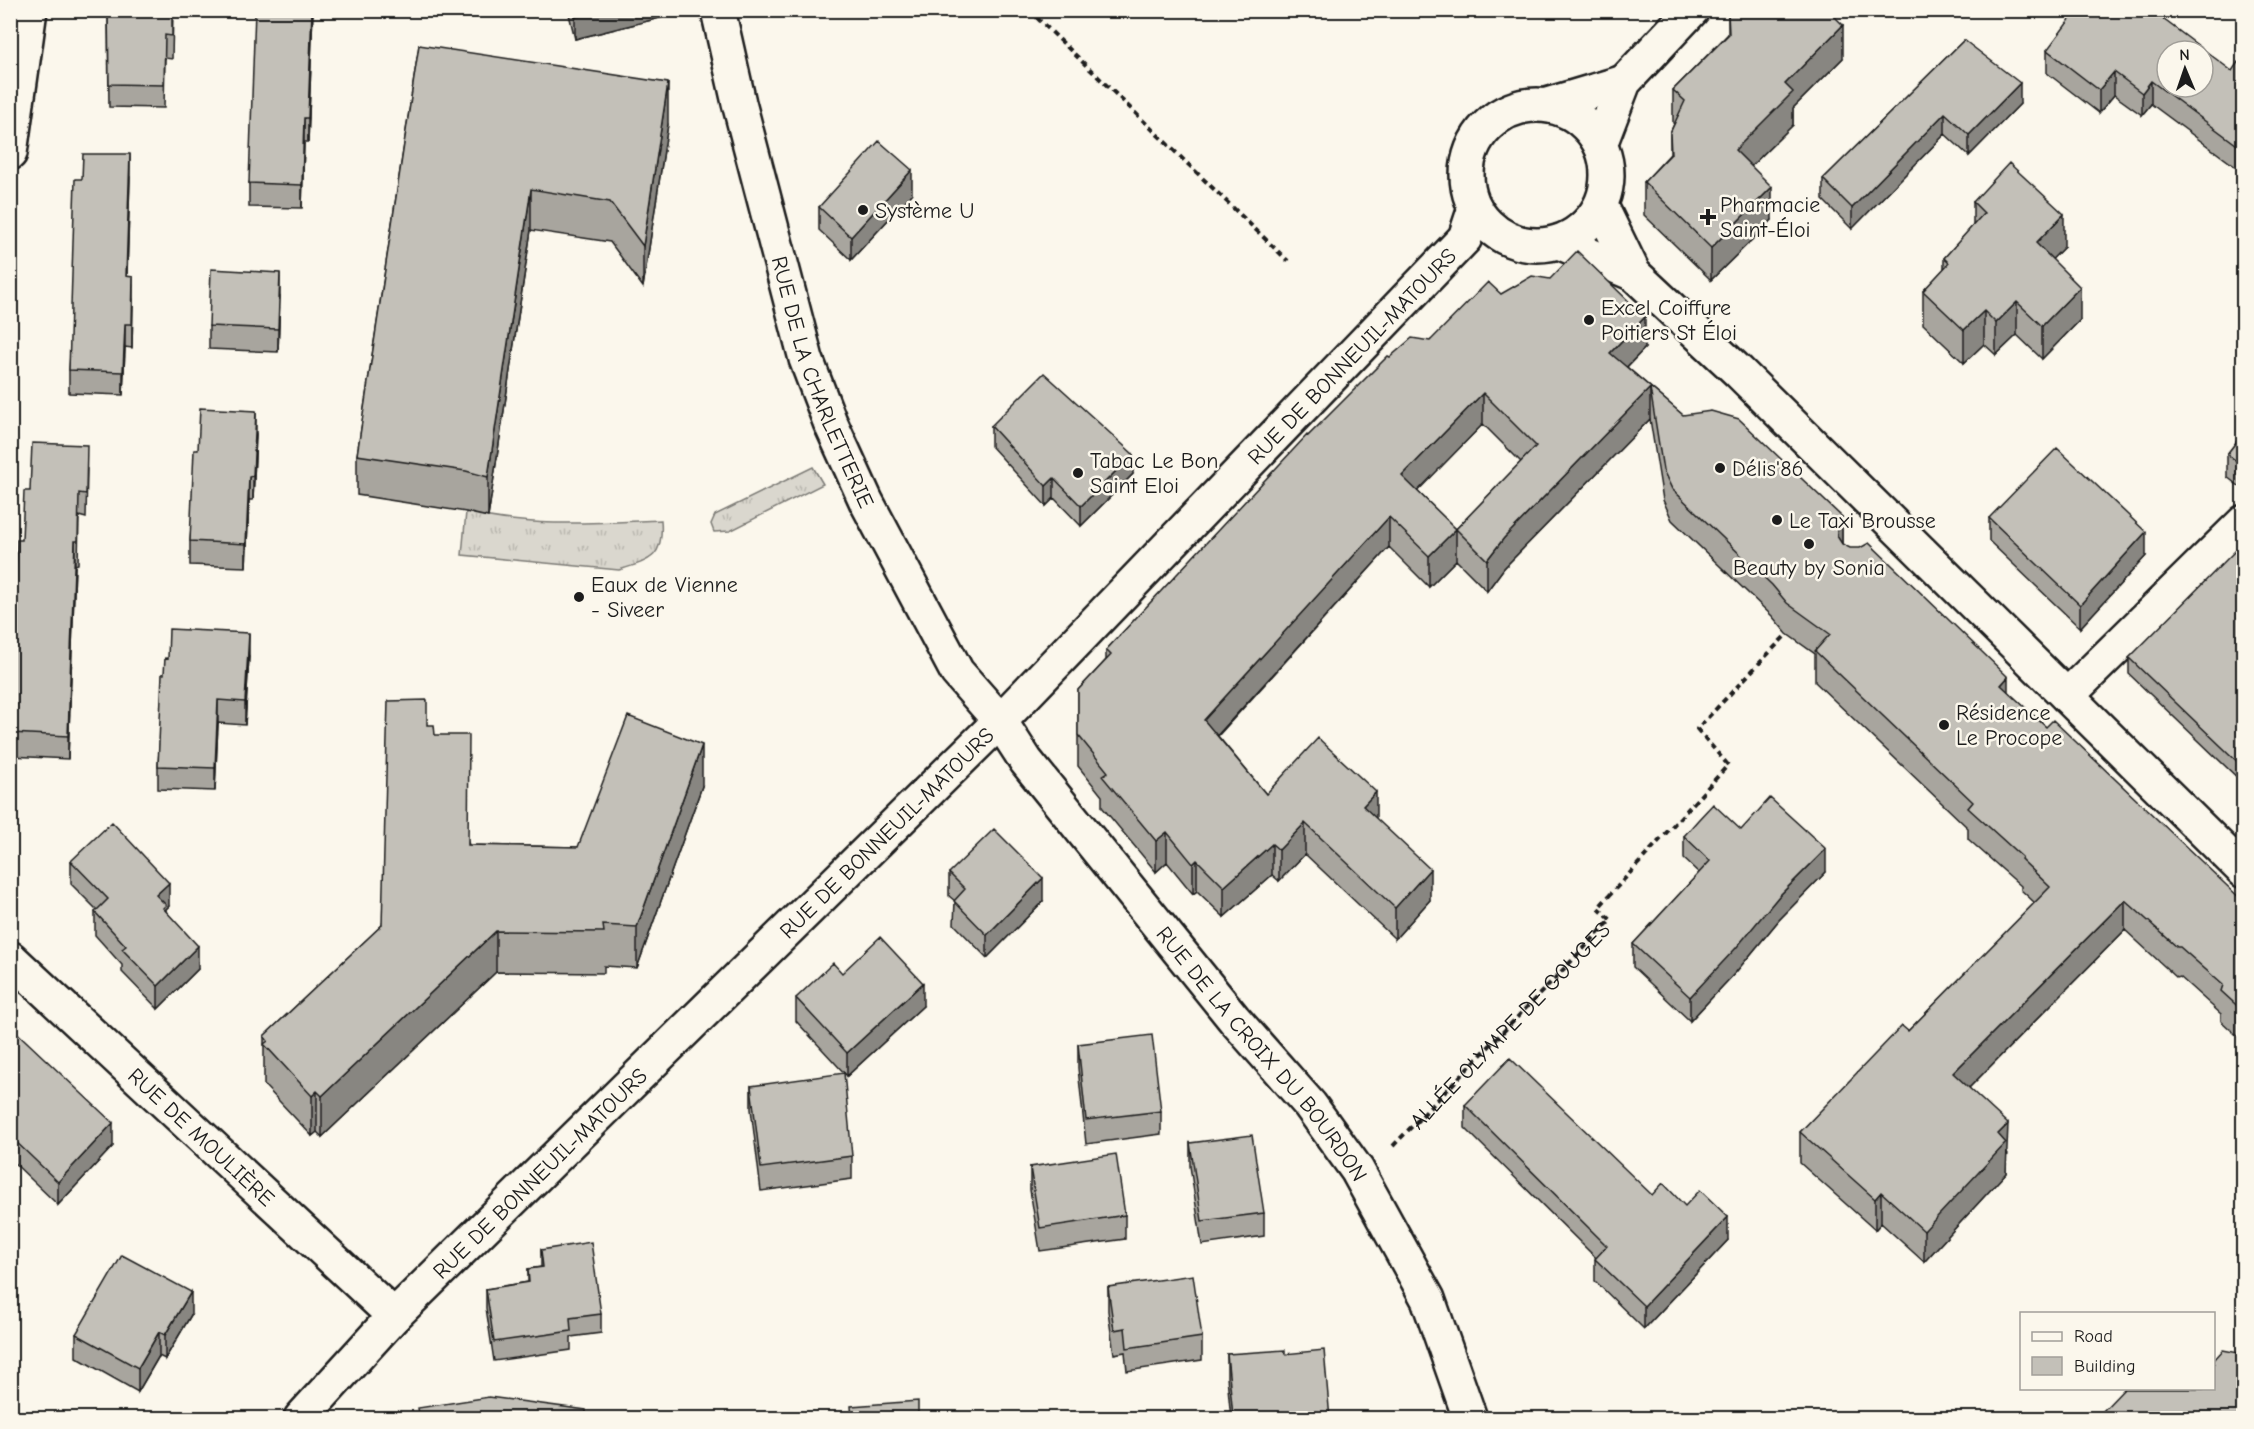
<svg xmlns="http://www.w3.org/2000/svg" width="2254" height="1429" viewBox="0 0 2254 1429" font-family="'Comic Neue',sans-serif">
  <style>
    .grass { fill: url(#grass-tufts); stroke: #7b7a75; stroke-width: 1.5 }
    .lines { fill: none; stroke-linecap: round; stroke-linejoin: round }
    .minor-casing { stroke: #1c1c1c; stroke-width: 38 }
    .major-casing { stroke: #1c1c1c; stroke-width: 38 }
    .path { stroke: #1c1c1c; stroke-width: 4; stroke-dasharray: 6 4.5; stroke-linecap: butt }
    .minor { stroke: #fbf7ec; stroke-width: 33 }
    .major { stroke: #fbf7ec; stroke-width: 33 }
    .wall { fill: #a8a59e; stroke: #1c1c1c; stroke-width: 1.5; fill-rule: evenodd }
    .shaded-wall { fill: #888681; stroke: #1c1c1c; stroke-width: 1.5 }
    .building { fill: #c3c0b8; stroke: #1c1c1c; stroke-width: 1.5; fill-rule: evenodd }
    .poi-dot { fill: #1c1c1c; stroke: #fbf7ec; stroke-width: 2 }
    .labels { text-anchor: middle; stroke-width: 5; stroke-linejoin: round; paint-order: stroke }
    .poi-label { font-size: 22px; fill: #1c1c1c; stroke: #fbf7ec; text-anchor: start }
    .street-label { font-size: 22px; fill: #1c1c1c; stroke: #fbf7ec }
  </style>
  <defs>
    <pattern id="grass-tufts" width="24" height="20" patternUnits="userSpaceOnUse" patternTransform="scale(1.5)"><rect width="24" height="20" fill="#dad7ce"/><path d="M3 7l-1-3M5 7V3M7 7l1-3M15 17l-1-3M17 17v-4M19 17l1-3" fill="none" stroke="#bab8b0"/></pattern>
  </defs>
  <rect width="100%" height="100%" fill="#fbf7ec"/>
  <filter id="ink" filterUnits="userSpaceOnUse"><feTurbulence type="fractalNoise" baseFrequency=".0167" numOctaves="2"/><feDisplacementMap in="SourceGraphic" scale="12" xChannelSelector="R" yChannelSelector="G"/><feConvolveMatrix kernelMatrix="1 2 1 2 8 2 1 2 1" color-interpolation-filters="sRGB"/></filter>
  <g filter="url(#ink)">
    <path class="grass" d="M 813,467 L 823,484 L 730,531 L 714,532 L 711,524 L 715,515 Z
      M 466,512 C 529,528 596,523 661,520 C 664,557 652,560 619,570 L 462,555 Z"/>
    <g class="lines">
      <g class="minor-casing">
        <g id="minor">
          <path id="s2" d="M 718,10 L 739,103 L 806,359 L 830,422 L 866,501 L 957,672 L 1000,721 L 1026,761 L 1234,1019 L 1310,1105 L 1357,1170 L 1428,1299 L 1470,1418"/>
          <path d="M 10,153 L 30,10"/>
          <path d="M 1601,206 L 1634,274 L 1739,372 L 2244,871"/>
          <path d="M 1559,242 L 1634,274"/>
          <path d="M 2067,696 L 2244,522"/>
          <path id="s3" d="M 10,958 L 394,1316"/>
        </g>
      </g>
      <g class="major-casing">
        <g id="major">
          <circle cx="1537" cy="175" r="70"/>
          <path d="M 1547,105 L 1624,82"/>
          <path d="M 1601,142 L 1624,82 L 1692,10"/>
          <path id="s4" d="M 301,1418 L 394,1316 L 1000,721 L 1465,238 L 1475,208"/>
        </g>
      </g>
      <g class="path">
        <path d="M 1029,10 L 1288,261"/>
        <path id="s1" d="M 1393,1146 L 1611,920 L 1598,908 L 1728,765 L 1697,729 L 1787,634"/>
      </g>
      <use href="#minor" class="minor"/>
      <use href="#major" class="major"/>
    </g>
    <path class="wall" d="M 108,10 L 173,10 L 172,59 L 165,58 L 164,108 L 109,107 Z
      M 313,10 L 308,142 L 304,142 L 302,208 L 249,207 L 249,183 Z
      M 568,10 L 672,10 L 672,15 L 575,39 Z
      M 1728,13 L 1843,58 L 1793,108 L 1793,125 L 1751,166 L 1772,220 L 1711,280 L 1644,215 L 1644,182 L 1670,154 L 1670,133 L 1674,124 L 1673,123 L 1673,90 L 1728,34 Z
      M 1964,40 L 2020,104 L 1969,156 L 1945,134 L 1852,229 L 1823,200 L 1823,179 Z
      M 419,45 L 668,124 L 643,287 L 610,242 L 531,230 L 488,517 L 466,512 L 357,495 L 357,455 Z
      M 2047,50 L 2232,71 L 2244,66 L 2244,173 L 2151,104 L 2142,115 L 2114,95 L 2099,113 L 2047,73 Z
      M 130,177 L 127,276 L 133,300 L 132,348 L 125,347 L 123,395 L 69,393 L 69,370 L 82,179 Z
      M 912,194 L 851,260 L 819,230 L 819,207 Z
      M 1973,202 L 2064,247 L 2052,259 L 2080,320 L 2042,359 L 2017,335 L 1996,355 L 1984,344 L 1964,363 L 1923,324 L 1923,291 L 1944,269 L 1944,258 L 1973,226 Z
      M 1501,294 L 1645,348 L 1627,367 L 1683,415 L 1842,517 L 1842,544 L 2008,692 L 2046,727 L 2244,902 L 2244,1042 L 2221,1021 L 2221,1014 L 2180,977 L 2177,978 L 2125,930 L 1969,1088 L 2008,1155 L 2006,1156 L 2006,1173 L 1924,1262 L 1881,1223 L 1875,1230 L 1800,1163 L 1800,1132 L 1908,1031 L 2035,903 L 2021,890 L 2021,886 L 1968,839 L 1968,828 L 1815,682 L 1815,654 L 1787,634 L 1772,616 L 1672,520 L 1663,500 L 1650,419 L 1504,568 L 1487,591 L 1456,560 L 1429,587 L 1389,547 L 1218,736 L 1266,794 L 1376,819 L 1430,900 L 1395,939 L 1305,854 L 1279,881 L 1272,875 L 1224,917 L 1197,891 L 1193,894 L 1167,862 L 1156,872 L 1102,807 L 1102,796 L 1078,766 L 1078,690 L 1106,660 L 1106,650 L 1308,436 L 1390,357 L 1430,341 ZM 1483,424 L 1521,462 L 1456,529 L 1417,491 Z
      M 280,296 L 278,352 L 209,349 L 209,326 Z
      M 2244,359 L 2244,385 L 2242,384 L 2242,360 Z
      M 991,426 L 1133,474 L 1081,526 L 1054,498 L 1046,506 L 991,446 Z
      M 2244,432 L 2244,490 L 2227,477 L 2227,454 Z
      M 256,434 L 253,500 L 249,500 L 246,567 L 190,565 L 190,541 L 198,450 Z
      M 87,469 L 86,518 L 79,516 L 78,564 L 75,565 L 68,759 L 11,756 L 12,709 L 10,710 L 10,639 L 14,639 L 30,491 Z
      M 1989,518 L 2146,556 L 2080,628 L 1989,541 Z
      M 2244,559 L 2244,784 L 2129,674 L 2129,658 Z
      M 249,656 L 245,725 L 218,723 L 215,791 L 158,789 L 158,766 L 164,674 L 168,659 Z
      M 427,725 L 435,735 L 469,845 L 578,847 L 702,786 L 637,968 L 604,966 L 604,973 L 496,972 L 322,1137 L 317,1132 L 312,1136 L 264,1085 L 264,1036 L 382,925 Z
      M 1741,830 L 1826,872 L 1779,920 L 1736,972 L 1690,1021 L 1633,967 L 1633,944 L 1699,873 L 1684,859 L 1684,836 Z
      M 71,861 L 169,906 L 166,909 L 166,912 L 198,969 L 158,1009 L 122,972 L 122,965 L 95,935 L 95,912 L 97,910 L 71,884 Z
      M 949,873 L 1043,901 L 987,958 L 954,924 L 955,901 L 949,896 Z
      M 842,973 L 923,1006 L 847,1076 L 796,1021 L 796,998 Z
      M 10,1026 L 113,1146 L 58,1205 L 10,1159 Z
      M 1078,1044 L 1161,1111 L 1161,1134 L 1086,1144 L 1078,1068 Z
      M 751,1086 L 852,1156 L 852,1179 L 761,1191 L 751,1109 Z
      M 1465,1105 L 1652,1195 L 1685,1206 L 1728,1240 L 1644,1329 L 1595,1281 L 1595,1259 L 1596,1258 L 1465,1128 Z
      M 1190,1143 L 1264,1213 L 1264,1236 L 1202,1245 L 1190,1166 Z
      M 1030,1167 L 1125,1215 L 1125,1239 L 1040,1251 L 1030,1190 Z
      M 541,1250 L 601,1314 L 601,1333 L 571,1337 L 571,1350 L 494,1361 L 486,1308 L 486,1289 L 528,1282 L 528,1269 L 541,1267 Z
      M 1108,1287 L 1202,1337 L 1202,1360 L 1127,1371 L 1125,1352 L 1114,1354 L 1108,1311 Z
      M 191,1315 L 165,1359 L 159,1356 L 138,1392 L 76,1357 L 76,1334 Z
      M 1227,1354 L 1285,1354 L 1330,1419 L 1231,1419 L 1227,1377 Z"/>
    <path class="shaded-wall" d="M 312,10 L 313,10 L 308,142 L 308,118 Z
      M 602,10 L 672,10 L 672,15 L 575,39 L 575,17 Z
      M 1843,25 L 1843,58 L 1793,108 L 1793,125 L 1735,182 L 1735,150 L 1785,84 Z
      M 2114,72 L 2114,95 L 2099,113 L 2099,90 Z
      M 2151,81 L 2151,104 L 2142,115 L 2142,93 Z
      M 668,83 L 668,124 L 643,287 L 643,246 Z
      M 2020,83 L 2020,104 L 1969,156 L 1969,135 Z
      M 1945,113 L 1945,134 L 1852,229 L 1852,208 Z
      M 304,118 L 304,142 L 302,208 L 302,185 Z
      M 130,154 L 130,177 L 126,299 L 126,276 Z
      M 912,170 L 912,194 L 851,260 L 851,237 Z
      M 1772,187 L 1772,220 L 1711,280 L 1711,248 Z
      M 531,189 L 531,230 L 488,517 L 488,477 Z
      M 2064,214 L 2064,247 L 2036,276 L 2036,243 Z
      M 280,273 L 280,296 L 278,352 L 278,329 Z
      M 133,277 L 133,300 L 132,348 L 132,324 Z
      M 2080,287 L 2080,320 L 2042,359 L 2042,326 Z
      M 2017,302 L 2017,335 L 1996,355 L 1996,323 Z
      M 1984,311 L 1984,344 L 1964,363 L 1964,330 Z
      M 1645,317 L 1645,348 L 1610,384 L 1610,353 Z
      M 125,324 L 125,347 L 123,395 L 123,372 Z
      M 1650,388 L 1650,419 L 1504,568 L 1487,591 L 1487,560 L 1504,538 Z
      M 1483,393 L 1483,424 L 1402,507 L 1402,476 Z
      M 256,411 L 256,434 L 253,500 L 253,476 Z
      M 1133,454 L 1133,474 L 1081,526 L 1081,506 Z
      M 249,477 L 249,500 L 246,567 L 246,544 Z
      M 1054,478 L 1054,498 L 1046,506 L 1046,486 Z
      M 1389,517 L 1389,547 L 1204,750 L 1204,720 Z
      M 1842,517 L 1842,548 L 1837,557 L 1837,527 Z
      M 1456,529 L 1456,560 L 1429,587 L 1429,556 Z
      M 2146,532 L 2146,556 L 2080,628 L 2080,605 Z
      M 75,541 L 75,565 L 68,759 L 68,736 Z
      M 249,633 L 249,656 L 245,725 L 245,702 Z
      M 2008,677 L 2008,707 L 2001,685 Z
      M 218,700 L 218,723 L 215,791 L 215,768 Z
      M 702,745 L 702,786 L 637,968 L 637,927 Z
      M 1376,792 L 1376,822 L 1363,806 Z
      M 1305,823 L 1305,854 L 1279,881 L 1279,850 Z
      M 1167,832 L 1167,862 L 1156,872 L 1156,841 Z
      M 1272,844 L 1272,875 L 1224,917 L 1224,887 Z
      M 1826,849 L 1826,872 L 1779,920 L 1736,972 L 1690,1021 L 1690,997 L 1779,896 Z
      M 1197,860 L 1197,891 L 1193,894 L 1193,864 Z
      M 1430,869 L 1430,900 L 1395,939 L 1395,908 Z
      M 1043,878 L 1043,901 L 987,958 L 987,935 Z
      M 169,883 L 169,906 L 166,909 L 166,928 L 156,895 Z
      M 2125,900 L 2125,930 L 1953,1104 L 1953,1073 Z
      M 496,931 L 496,972 L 322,1137 L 322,1096 Z
      M 198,946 L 198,969 L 158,1009 L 158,986 Z
      M 923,983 L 923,1006 L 847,1076 L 847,1053 Z
      M 317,1091 L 317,1132 L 312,1136 L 312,1096 Z
      M 113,1123 L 113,1146 L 58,1205 L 58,1182 Z
      M 2008,1124 L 2006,1173 L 1924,1262 L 1924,1231 L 1998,1134 Z
      M 1881,1192 L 1881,1223 L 1875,1230 L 1875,1199 Z
      M 1728,1217 L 1728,1240 L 1644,1329 L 1644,1306 Z
      M 191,1292 L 191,1315 L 165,1359 L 165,1335 Z
      M 159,1332 L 159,1356 L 138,1392 L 138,1368 Z
      M 2244,1412 L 2244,1419 L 2237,1419 Z"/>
    <path class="building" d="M 108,10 L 172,10 L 172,36 L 165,35 L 164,85 L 109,84 Z
      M 255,10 L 312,10 L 308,118 L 304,118 L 302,185 L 249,183 Z
      M 573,10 L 602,10 L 575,17 Z
      M 1730,10 L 1828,10 L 1843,25 L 1785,84 L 1793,92 L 1735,150 L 1772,187 L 1711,248 L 1644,182 L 1671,154 L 1670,133 L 1685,101 L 1673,90 L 1729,34 L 1728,13 Z
      M 2077,10 L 2151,10 L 2232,71 L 2238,62 L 2244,66 L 2244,150 L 2151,81 L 2142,93 L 2114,72 L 2099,90 L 2047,50 ZM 2167,51 L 2203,51 L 2203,87 L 2167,87 Z
      M 1964,40 L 2020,83 L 1969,135 L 1945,113 L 1852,208 L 1823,179 Z
      M 419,45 L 668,83 L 643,246 L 610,202 L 531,189 L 488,477 L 466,471 L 357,455 Z
      M 879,141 L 912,170 L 851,237 L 819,207 Z
      M 83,154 L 130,154 L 126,276 L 133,277 L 132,324 L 125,324 L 123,372 L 69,370 L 75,179 L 82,179 Z
      M 2009,163 L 2064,214 L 2036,243 L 2080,287 L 2042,326 L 2017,302 L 1996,323 L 1984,311 L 1964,330 L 1923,291 L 1949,263 L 1944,258 L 1984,213 L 1973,202 Z
      M 1577,251 L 1645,317 L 1610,353 L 1683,415 L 1711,411 L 1739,419 L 1842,517 L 1837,527 L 1837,536 L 1842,544 L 1850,548 L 1860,548 L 1869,543 L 2008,677 L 2001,685 L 2046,727 L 2053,720 L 2244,902 L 2244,1012 L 2221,991 L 2223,985 L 2180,947 L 2177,947 L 2125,900 L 1953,1073 L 2008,1124 L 1998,1134 L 2006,1143 L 1924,1231 L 1881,1192 L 1875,1199 L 1800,1132 L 1902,1026 L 1908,1031 L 2050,887 L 2021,859 L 2022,857 L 1968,808 L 1973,802 L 1815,651 L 1830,634 L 1787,603 L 1772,585 L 1672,489 L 1663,470 L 1650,388 L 1504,538 L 1487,560 L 1456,529 L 1429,556 L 1389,517 L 1204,720 L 1266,794 L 1318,738 L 1376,792 L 1363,806 L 1430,869 L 1395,908 L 1305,823 L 1279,850 L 1272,844 L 1224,887 L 1197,860 L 1193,864 L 1167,832 L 1156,841 L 1102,776 L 1108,772 L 1078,735 L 1078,690 L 1111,655 L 1106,650 L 1307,435 L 1308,436 L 1388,356 L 1390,357 L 1412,338 L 1430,341 L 1488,282 L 1501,294 L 1532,276 L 1550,279 ZM 1483,393 L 1536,446 L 1456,529 L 1402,476 Z
      M 211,269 L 280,273 L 278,329 L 209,326 Z
      M 1044,373 L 1133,454 L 1081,506 L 1054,478 L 1046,486 L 991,426 Z
      M 200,408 L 256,411 L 253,476 L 249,477 L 246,544 L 190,541 L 194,450 L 198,450 Z
      M 2244,432 L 2244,466 L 2227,454 Z
      M 32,443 L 87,445 L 86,494 L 79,493 L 78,541 L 75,541 L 68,736 L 11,733 L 12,686 L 10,686 L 10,639 L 14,639 L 17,540 L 22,540 L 24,491 L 30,491 Z
      M 2057,448 L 2146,532 L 2080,605 L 1989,518 Z
      M 2235,551 L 2244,559 L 2244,768 L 2129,658 Z
      M 169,629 L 249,633 L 245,702 L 218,700 L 215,768 L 158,766 L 162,674 L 164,674 L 165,658 L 168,659 Z
      M 427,700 L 427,725 L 434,725 L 435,735 L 469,735 L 468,845 L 578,847 L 628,716 L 702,745 L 637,927 L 603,925 L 604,932 L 496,931 L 322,1096 L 317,1091 L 312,1096 L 264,1044 L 268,1041 L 264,1036 L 382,925 L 388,701 Z
      M 1770,798 L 1826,849 L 1779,896 L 1736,948 L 1690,997 L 1633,944 L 1710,861 L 1684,836 L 1698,820 L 1713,804 L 1741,830 Z
      M 112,822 L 169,883 L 156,895 L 166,905 L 163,908 L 198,946 L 158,986 L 122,949 L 126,946 L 95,912 L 108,899 L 71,861 Z
      M 994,829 L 1043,878 L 987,935 L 954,901 L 965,889 L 949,873 Z
      M 880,937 L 923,983 L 847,1053 L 796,998 L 833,963 L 842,973 Z
      M 10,1026 L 113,1123 L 58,1182 L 10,1136 Z
      M 1152,1035 L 1161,1111 L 1086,1120 L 1078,1044 Z
      M 1510,1058 L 1652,1195 L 1663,1183 L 1685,1206 L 1700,1190 L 1728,1217 L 1644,1306 L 1595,1259 L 1607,1246 L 1465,1105 Z
      M 844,1073 L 852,1156 L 761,1168 L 751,1086 Z
      M 1252,1135 L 1264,1213 L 1202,1221 L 1190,1143 Z
      M 1116,1154 L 1125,1215 L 1040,1228 L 1030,1167 Z
      M 591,1242 L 601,1314 L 570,1318 L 571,1331 L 494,1342 L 486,1289 L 529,1282 L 528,1269 L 543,1267 L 541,1250 Z
      M 122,1255 L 191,1292 L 165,1335 L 159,1332 L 138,1368 L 76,1334 Z
      M 1193,1275 L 1202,1337 L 1127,1348 L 1125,1328 L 1114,1330 L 1108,1287 Z
      M 1285,1350 L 1285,1354 L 1324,1350 L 1330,1419 L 1263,1419 L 1262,1414 L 1233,1416 L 1227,1354 Z
      M 2223,1350 L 2244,1354 L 2244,1412 L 2237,1419 L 2092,1419 L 2102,1412 L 2124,1389 L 2214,1389 L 2214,1360 Z
      M 489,1397 L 586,1410 L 586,1419 L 387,1419 L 419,1414 L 418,1408 Z
      M 918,1401 L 918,1419 L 852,1419 L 851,1406 Z"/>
  </g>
  <g class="poi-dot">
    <circle cx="863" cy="210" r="6"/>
    <path d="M1705 208h6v6h6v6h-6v6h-6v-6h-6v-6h6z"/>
    <circle cx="1589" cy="320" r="6"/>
    <circle cx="1720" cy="468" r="6"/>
    <circle cx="1078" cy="473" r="6"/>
    <circle cx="1777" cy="520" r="6"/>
    <circle cx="1809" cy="544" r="6"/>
    <circle cx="579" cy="597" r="6"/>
    <circle cx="1944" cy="725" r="6"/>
  </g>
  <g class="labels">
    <g class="poi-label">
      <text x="1720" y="212">Pharmacie<tspan x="1720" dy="25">Saint-Éloi</tspan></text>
      <text x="875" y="218">Système U</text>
      <text x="1601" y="315">Excel Coiffure<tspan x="1601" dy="25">Poitiers St Éloi</tspan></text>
      <text x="1090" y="468">Tabac Le Bon<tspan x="1090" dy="25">Saint Eloi</tspan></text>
      <text x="1732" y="476">Délis'86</text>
      <text x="1789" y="528">Le Taxi Brousse</text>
      <text x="1809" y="575" text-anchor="middle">Beauty by Sonia</text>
      <text x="591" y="592">Eaux de Vienne<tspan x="591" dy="25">- Siveer</tspan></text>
      <text x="1956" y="720">Résidence<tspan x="1956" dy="25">Le Procope</tspan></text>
    </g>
    <g class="street-label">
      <text dy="8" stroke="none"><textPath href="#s4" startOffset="1494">RUE DE BONNEUIL-MATOURS</textPath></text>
      <text dy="8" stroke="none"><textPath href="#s2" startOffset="387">RUE DE LA CHARLETTERIE</textPath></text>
      <text dy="8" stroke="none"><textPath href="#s4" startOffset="828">RUE DE BONNEUIL-MATOURS</textPath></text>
      <text dy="8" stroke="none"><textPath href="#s1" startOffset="168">ALLÉE OLYMPE DE GOUGES</textPath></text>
      <text dy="8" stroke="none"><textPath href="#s2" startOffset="1197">RUE DE LA CROIX DU BOURDON</textPath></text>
      <text dy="8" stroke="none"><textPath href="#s3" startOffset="262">RUE DE MOULIÈRE</textPath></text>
      <text dy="8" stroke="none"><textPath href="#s4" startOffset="342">RUE DE BONNEUIL-MATOURS</textPath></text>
    </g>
  </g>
  <rect width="2254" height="1429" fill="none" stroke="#fbf7ec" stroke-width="36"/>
  <rect x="18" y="18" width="2218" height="1393" fill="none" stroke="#1c1c1c" stroke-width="2" filter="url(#ink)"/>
  <rect x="2020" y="1312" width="195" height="78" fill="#fbf7ec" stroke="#a29f99" stroke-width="1.5"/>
  <rect x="2032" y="1332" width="30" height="9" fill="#fbf7ec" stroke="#a29f99" stroke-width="1.5"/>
  <text x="2074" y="1342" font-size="18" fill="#1c1c1c">Road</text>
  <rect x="2032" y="1357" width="30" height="18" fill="#c3c0b8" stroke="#a29f99" stroke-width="1.5"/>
  <text x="2074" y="1372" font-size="18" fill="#1c1c1c">Building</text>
  <g transform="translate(2185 69) rotate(358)"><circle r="28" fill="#fbf7ec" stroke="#a29f99" stroke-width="1.5"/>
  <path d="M0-4.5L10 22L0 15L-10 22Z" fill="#1c1c1c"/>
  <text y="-9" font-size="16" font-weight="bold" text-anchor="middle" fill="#1c1c1c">N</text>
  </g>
</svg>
